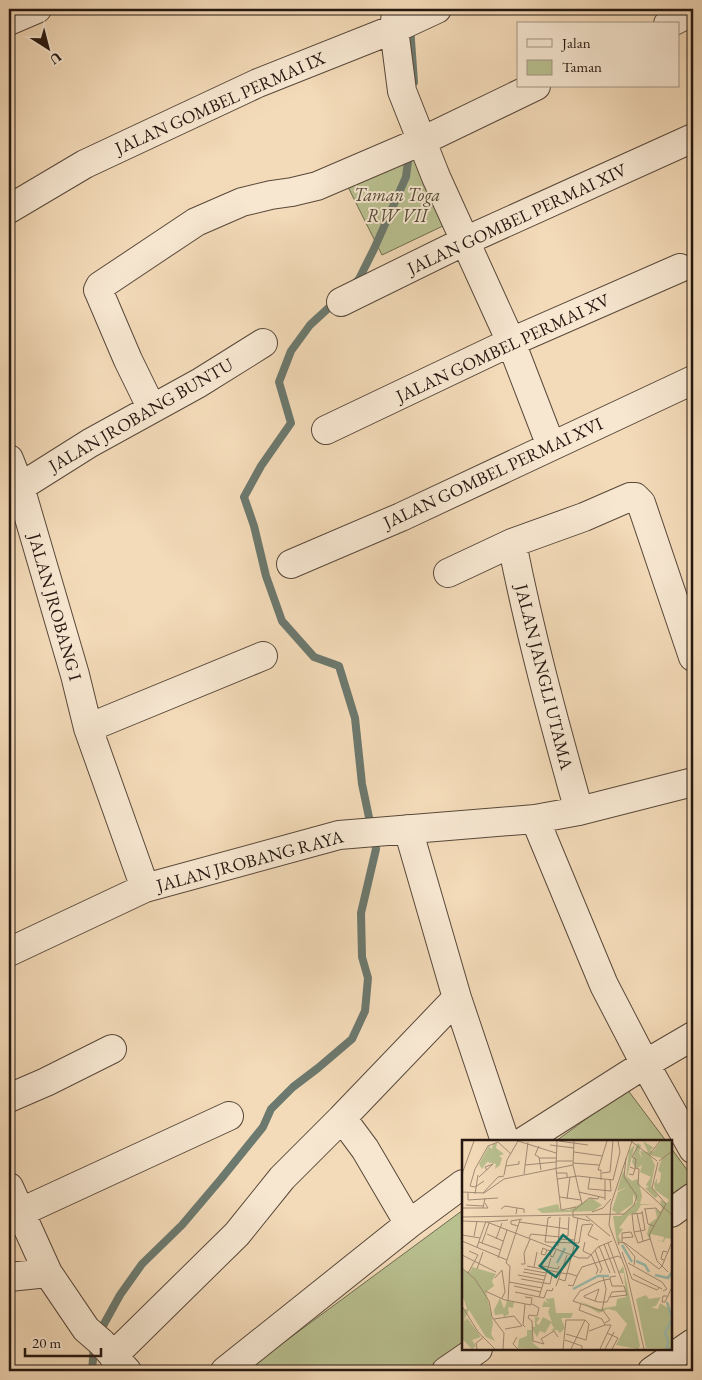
<svg xmlns="http://www.w3.org/2000/svg" width="702" height="1380" viewBox="0 0 702 1380" font-family="'EB Garamond',serif">
  <style>
    .green { fill: #b9c090; stroke: #6f6c50 }
    .lines { fill: none; stroke-linecap: round; stroke-linejoin: round }
    .stream { stroke: #6c796e; stroke-width: 8 }
    .minor-casing { stroke: #58483a; stroke-width: 30 }
    .minor { stroke: #f7e7d1; stroke-width: 28 }
    .labels { text-anchor: middle; stroke-width: 4; stroke-linejoin: round; paint-order: stroke }
    .street-label { font-size: 18px; fill: #251710; stroke: #f7e7d1 }
    .park-label { font-size: 18px; font-style: italic; fill: #514a36; stroke: #f7e7d1 }
    .inset-river { fill: none; stroke: #9bbbad; stroke-width: 2.5 }
    .inset-road { fill: none; stroke: #a18c75; stroke-width: 1 }
    .view { fill: #0f766e; fill-opacity: 0.15; stroke: #0f766e; stroke-width: 2.5 }
    .inset-edge { fill: none; stroke: #251710; stroke-width: 2.5 }
  </style>
  <rect width="100%" height="100%" fill="#f3dab8"/>
  <filter id="stains"><feTurbulence type="fractalNoise" baseFrequency=".004" numOctaves="4"/><feColorMatrix values="0 0 0 0 .2 0 0 0 0 .09 0 0 0 0 .02 0 0 0 .5 -.17"/></filter>
  <radialGradient id="worn" r=".72"><stop offset=".6" stop-color="#630" stop-opacity="0"/><stop offset="1" stop-color="#630" stop-opacity=".3"/></radialGradient>
  <path class="green" d="M 413,155 L 447,224 L 382,255 L 348,187 Z
    M 627,1089 L 666,1141 L 556,1141 Z
    M 671,1148 L 693,1178 L 693,1188 L 671,1205 Z
    M 463,1210 L 463,1349 L 446,1371 L 245,1371 Z"/>
  <g class="lines">
    <path class="stream" d="M 410,26 L 414,82
      M 354,284 L 359,279 L 374,249 L 406,177 L 409,153
      M 335,302 L 310,325 L 291,351 L 279,382 L 291,423 L 261,466 L 244,497 L 254,526 L 266,576 L 282,621 L 314,657 L 339,666 L 355,718 L 362,784 L 371,827
      M 99,1333 L 120,1295 L 142,1264 L 182,1225 L 221,1179 L 263,1127 L 271,1109 L 293,1087 L 318,1068 L 352,1039 L 365,1011 L 368,978 L 362,957 L 361,913 L 376,849 L 374,838
      M 92,1371 L 94,1346"/>
    <g class="minor-casing">
      <path id="minor" d="M 396,13 L 394,29 L 402,91 L 436,177 L 511,342 L 551,446
        M 9,21 L 37,9
        M 668,24 L 693,11
        M 9,209 L 85,164 L 258,83 L 394,29 L 437,9
        M 341,302 L 465,241 L 693,138
        M 152,409 L 128,360 L 99,292 L 98,290 L 100,286 L 196,222 L 242,202 L 271,195 L 292,192 L 317,186 L 422,141 L 536,86
        M 326,430 L 511,342 L 680,268
        M 9,459 L 20,487 L 75,675 L 88,728 L 145,888
        M 9,494 L 90,443 L 199,383 L 263,343
        M 291,564 L 401,517 L 693,380
        M 448,573 L 512,543
        M 88,728 L 263,656
        M 579,811 C 554,722 530,634 512,543 L 584,517 L 630,497 L 635,497 L 641,503 L 693,657
        M 535,819 L 604,985 L 645,1064 L 693,1149
        M 408,829 L 457,998 L 505,1141
        M 9,952 L 145,888 L 339,835 L 535,819 L 579,811 L 693,782
        M 9,1098 L 46,1082 L 112,1049
        M 524,1141 L 645,1064 L 693,1036
        M 9,1187 L 48,1273 L 86,1329 L 101,1342 L 127,1371
        M 21,1212 L 229,1116
        M 671,1213 L 693,1197
        M 409,1224 L 365,1149 L 342,1118 L 457,998
        M 9,1277 L 48,1273
        M 113,1356 L 237,1234 L 282,1178 L 342,1118
        M 225,1371 L 409,1224 L 463,1184
        M 446,1371 L 478,1349
        M 652,1371 L 693,1343"/>
    </g>
    <use href="#minor" class="minor"/>
  </g>
  <g class="labels">
    <g class="street-label">
      <text transform="translate(220 103) rotate(-24)" y="6">JALAN GOMBEL PERMAI IX</text>
      <text transform="translate(517 219) rotate(-25)" y="6">JALAN GOMBEL PERMAI XIV</text>
      <text transform="translate(503 348) rotate(-25)" y="6">JALAN GOMBEL PERMAI XV</text>
      <text transform="translate(141 415) rotate(-30)" y="6">JALAN JROBANG BUNTU</text>
      <text transform="translate(493 473) rotate(-25)" y="6">JALAN GOMBEL PERMAI XVI</text>
      <text transform="translate(55 607) rotate(74)" y="6">JALAN JROBANG I</text>
      <text transform="translate(544 677) rotate(76)" y="6">JALAN JANGLI UTAMA</text>
      <text transform="translate(250 861) rotate(-15)" y="6">JALAN JROBANG RAYA</text>
    </g>
    <g class="park-label">
      <text x="397" y="201">Taman Toga<tspan x="397" dy="21">RW VII</tspan></text>
    </g>
  </g>
  <g transform="translate(462 1140)">
    <rect width="210" height="210" fill="#f3dab8"/>
    <path d="M 181,1 L 192,8 L 188,10 L 191,12 L 199,1 L 210,1 L 210,99 L 203,98 L 202,102 L 194,100 L 201,101 L 202,97 L 189,94 L 188,100 L 185,94 L 188,83 L 195,78 L 193,68 L 198,72 L 200,69 L 198,60 L 205,63 L 207,60 L 193,50 L 192,44 L 195,38 L 195,44 L 198,42 L 199,33 L 196,30 L 200,18 L 188,15 L 193,25 L 189,46 L 196,56 L 193,58 L 183,48 L 187,47 L 184,45 L 189,37 L 178,32 L 180,25 L 174,29 L 170,22 L 175,3 L 179,5 L 177,13 L 180,18 L 178,11 L 186,12 ZM 35,3 L 34,8 L 42,14 L 37,16 L 40,18 L 38,25 L 33,29 L 34,24 L 25,22 L 20,29 L 17,24 L 27,6 L 30,9 L 31,4 ZM 173,4 L 165,37 L 170,41 L 176,39 L 180,56 L 178,64 L 193,64 L 179,65 L 174,73 L 167,75 L 157,88 L 161,89 L 156,96 L 159,101 L 155,102 L 151,76 L 159,76 L 175,62 L 164,40 L 167,11 ZM 161,31 L 171,51 L 171,64 L 156,74 L 150,70 L 156,52 L 166,47 L 155,51 ZM 129,58 L 140,65 L 131,71 L 80,73 L 75,69 L 96,64 L 98,70 L 107,70 ZM 161,126 L 178,206 L 176,209 L 154,205 L 165,184 L 154,171 L 146,169 L 137,173 L 117,161 L 137,169 L 154,166 L 155,159 L 164,157 L 162,133 L 156,133 ZM 10,127 L 34,134 L 30,141 L 32,146 L 24,152 L 31,183 L 29,194 L 33,201 L 24,197 L 7,170 L 1,182 L 5,178 L 19,197 L 10,200 L 14,206 L 10,209 L 0,199 L 0,169 L 5,169 L 0,154 L 0,130 L 8,132 ZM 184,155 L 187,159 L 199,157 L 194,166 L 189,167 L 196,169 L 198,163 L 206,168 L 210,176 L 210,209 L 184,208 L 174,159 ZM 38,158 L 42,169 L 45,161 L 52,162 L 51,168 L 46,167 L 47,174 L 42,177 L 41,174 L 33,175 L 32,170 ZM 92,158 L 94,173 L 111,173 L 109,178 L 99,178 L 103,188 L 98,193 L 95,190 L 89,191 L 92,188 L 89,183 L 83,193 L 78,191 L 75,197 L 69,187 L 73,187 L 73,177 L 78,178 L 74,183 L 77,185 L 81,177 L 90,182 L 86,172 L 88,167 L 80,167 L 82,161 L 87,163 L 83,159 ZM 65,190 L 70,190 L 71,203 L 78,209 L 56,208 L 57,199 L 65,196 Z" fill="#b9c090"/>
    <path class="inset-river" d="M 160,105 L 170,122M 174,121 L 183,125 L 187,132M 95,123 L 103,108M 193,135 L 206,138 L 210,132M 111,149 L 136,136 L 147,136M 205,162 L 210,179 L 203,193 L 206,200 L 205,208 L 209,209"/>
    <path class="inset-road" d="M 56,1 L 94,13M 95,1 L 94,29 L 99,70 L 114,67M 97,1 L 126,5M 112,1 L 111,25 L 120,64 L 111,71 L 111,77 L 128,81M 169,1 L 195,21M 170,1 L 149,64 L 147,85 L 164,130 L 182,209M 88,5 L 112,8M 77,6 L 73,15 L 77,17 L 79,30M 176,6 L 170,17 L 174,19 L 173,28 L 177,29 L 176,44 L 210,75M 112,12 L 140,16M 188,14 L 198,1M 77,18 L 94,18M 94,21 L 111,21M 197,21 L 210,11M 196,22 L 190,48 L 204,64 L 187,95 L 195,121 L 206,132M 111,23 L 137,25M 63,25 L 94,22M 44,26 L 57,24 L 57,21M 94,33 L 105,33 L 105,38M 140,33 L 148,32 L 151,1M 0,34 L 12,1M 62,34 L 66,2M 167,34 L 171,35 L 173,29 L 168,27M 42,35 L 45,20 L 56,1M 17,37 L 31,24 L 23,27 L 25,30M 128,37 L 126,49 L 128,49 L 149,51 L 148,40M 95,39 L 116,36 L 151,40 L 158,12 L 156,1M 139,40 L 139,30 L 136,30 L 145,1M 22,41 L 13,47 L 8,46 L 13,29 L 26,6 L 36,2 L 49,14M 0,52 L 22,53 L 42,39 L 111,25M 117,52 L 143,58M 6,53 L 6,60 L 36,58M 21,53 L 36,37 L 42,36M 13,54 L 16,35M 98,57 L 119,60M 23,58 L 21,68 L 26,68 L 23,63M 105,59 L 108,37M 143,60 L 143,40M 120,64 L 127,58 L 136,59 L 137,56M 4,65 L 21,66M 0,68 L 21,68M 39,69 L 43,66 L 55,68M 182,69 L 194,68 L 199,74M 183,69 L 186,84 L 192,86M 130,72 L 141,68 L 149,59M 181,73 L 170,74 L 172,92 L 176,103 L 188,99M 54,74 L 55,68 L 62,69 L 62,73M 175,74 L 181,101M 124,76 L 148,96M 0,77 L 162,74 L 172,65 L 175,56 L 162,37 L 164,18M 0,81 L 25,82 L 117,118 L 126,118 L 136,107 L 150,101M 25,82 L 46,80M 57,82 L 106,89M 131,84 L 126,95 L 136,100M 56,86 L 49,84 L 49,81 L 60,79M 172,92 L 183,90 L 180,71M 25,94 L 41,101M 0,95 L 18,98M 12,96 L 15,81M 98,96 L 106,96 L 107,77M 67,98 L 69,94 L 98,97M 34,99 L 40,83M 97,99 L 113,100M 0,101 L 45,120M 17,102 L 39,110M 83,102 L 117,103 L 120,85 L 130,84M 83,102 L 86,78 L 89,77M 123,102 L 121,111 L 129,115M 160,102 L 160,93 L 169,92 L 171,97 L 160,98M 161,102 L 173,117 L 172,125M 20,103 L 27,83M 112,103 L 116,78M 146,103 L 161,144M 142,104 L 153,133M 157,105 L 156,102 L 163,103 L 197,129 L 200,126M 96,106 L 98,77M 137,106 L 148,133M 15,107 L 24,81M 85,110 L 83,115 L 79,114 L 81,108 L 85,110 L 89,111M 90,110 L 88,116 L 91,117 L 94,110M 133,110 L 140,129 L 138,133M 160,112 L 170,139 L 195,150 L 198,147M 129,114 L 136,130 L 134,134M 0,115 L 34,132M 36,118 L 45,90M 202,120 L 199,119 L 201,111 L 205,112M 166,123 L 200,142 L 205,149 L 201,151M 59,124 L 63,124 L 62,113 L 68,99M 76,125 L 96,129 L 97,126M 65,126 L 105,134M 200,126 L 210,102M 72,127 L 75,112M 120,127 L 156,116 L 159,118M 0,128 L 13,139 L 27,161 L 30,177 L 42,193 L 41,209M 15,129 L 21,112M 62,129 L 84,133M 61,132 L 83,136M 6,133 L 16,115 L 7,111M 105,133 L 115,136 L 120,127M 171,134 L 200,149M 56,135 L 82,140M 141,137 L 142,140 L 144,149 L 144,150 L 140,171 L 111,161 L 118,151 L 136,142 L 142,140 L 148,139 L 148,137 L 154,136M 33,138 L 40,130 L 43,152 L 40,158M 59,139 L 88,144 L 90,135M 97,139 L 103,141 L 113,103M 47,142 L 80,148M 106,145 L 111,146 L 115,136M 52,146 L 79,152M 94,146 L 105,115M 23,151 L 43,160 L 69,165 L 70,158 L 63,157M 53,152 L 82,158 L 85,150 L 90,151 L 91,148M 205,156 L 201,156 L 200,162 L 203,162 L 210,147M 77,157 L 89,118M 148,157 L 165,155 L 162,146 L 150,146 L 148,139M 46,161 L 48,126 L 44,123 L 58,80M 133,161 L 137,149 L 122,156 L 122,157 L 133,161 L 136,162 L 145,162 L 150,152 L 164,151M 63,164 L 61,185 L 63,187M 70,164 L 77,168 L 75,176 L 67,175 L 66,178 L 70,181 L 71,201 L 82,204 L 79,199 L 92,191 L 96,197M 119,164 L 117,170 L 140,179 L 143,185M 0,166 L 16,192 L 33,209M 140,169 L 148,180 L 143,183M 32,179 L 52,176 L 60,186 L 43,189M 127,191 L 143,185M 145,193 L 156,198 L 150,209M 104,194 L 124,200 L 127,184 L 123,180M 55,197 L 51,204 L 56,209M 103,200 L 120,206 L 120,209M 15,209 L 14,203 L 22,197M 101,209 L 104,180 L 123,180M 109,209 L 123,180M 138,209 L 149,185 L 143,185M 143,209 L 152,192"/>
    <path class="view" d="M 101,95 L 116,107 L 94,137 L 78,126 Z"/>
    <rect width="210" height="210" class="inset-edge"/>
  </g>
  <rect width="702" height="1380" fill="none" stroke="#f3dab8" stroke-width="30"/>
  <rect x="10" y="10" width="682" height="1360" fill="none" stroke="#251710" stroke-width="2.5"/>
  <rect x="15" y="15" width="672" height="1350" fill="none" stroke="#251710"/>
  <rect x="517" y="22" width="162" height="65" fill="#f7e7d1" stroke="#a39484"/>
  <rect x="527" y="39" width="25" height="8" fill="#f7e7d1" stroke="#a39484"/>
  <text x="562" y="48" font-size="15" fill="#251710">Jalan</text>
  <rect x="527" y="60" width="25" height="15" fill="#b9c090" stroke="#a39484"/>
  <text x="562" y="72" font-size="15" fill="#251710">Taman</text>
  <g transform="translate(48 48) rotate(144)" stroke="#f7e7d1" stroke-width="4" paint-order="stroke">
  <path d="M0-4L9 19L0 12L-9 19Z" fill="#251710"/>
  <text y="-8" font-size="14" font-weight="bold" text-anchor="middle" fill="#251710">U</text>
  </g>
  <path d="M25 1348v8h76v-8" fill="none" stroke="#251710" stroke-width="2.5"/>
  <text x="32" y="1348" font-size="15" fill="#251710" stroke="#f7e7d1" stroke-width="4" paint-order="stroke">20 m</text>
  <rect width="100%" height="100%" filter="url(#stains)"/>
  <rect width="100%" height="100%" fill="url(#worn)"/>
</svg>
